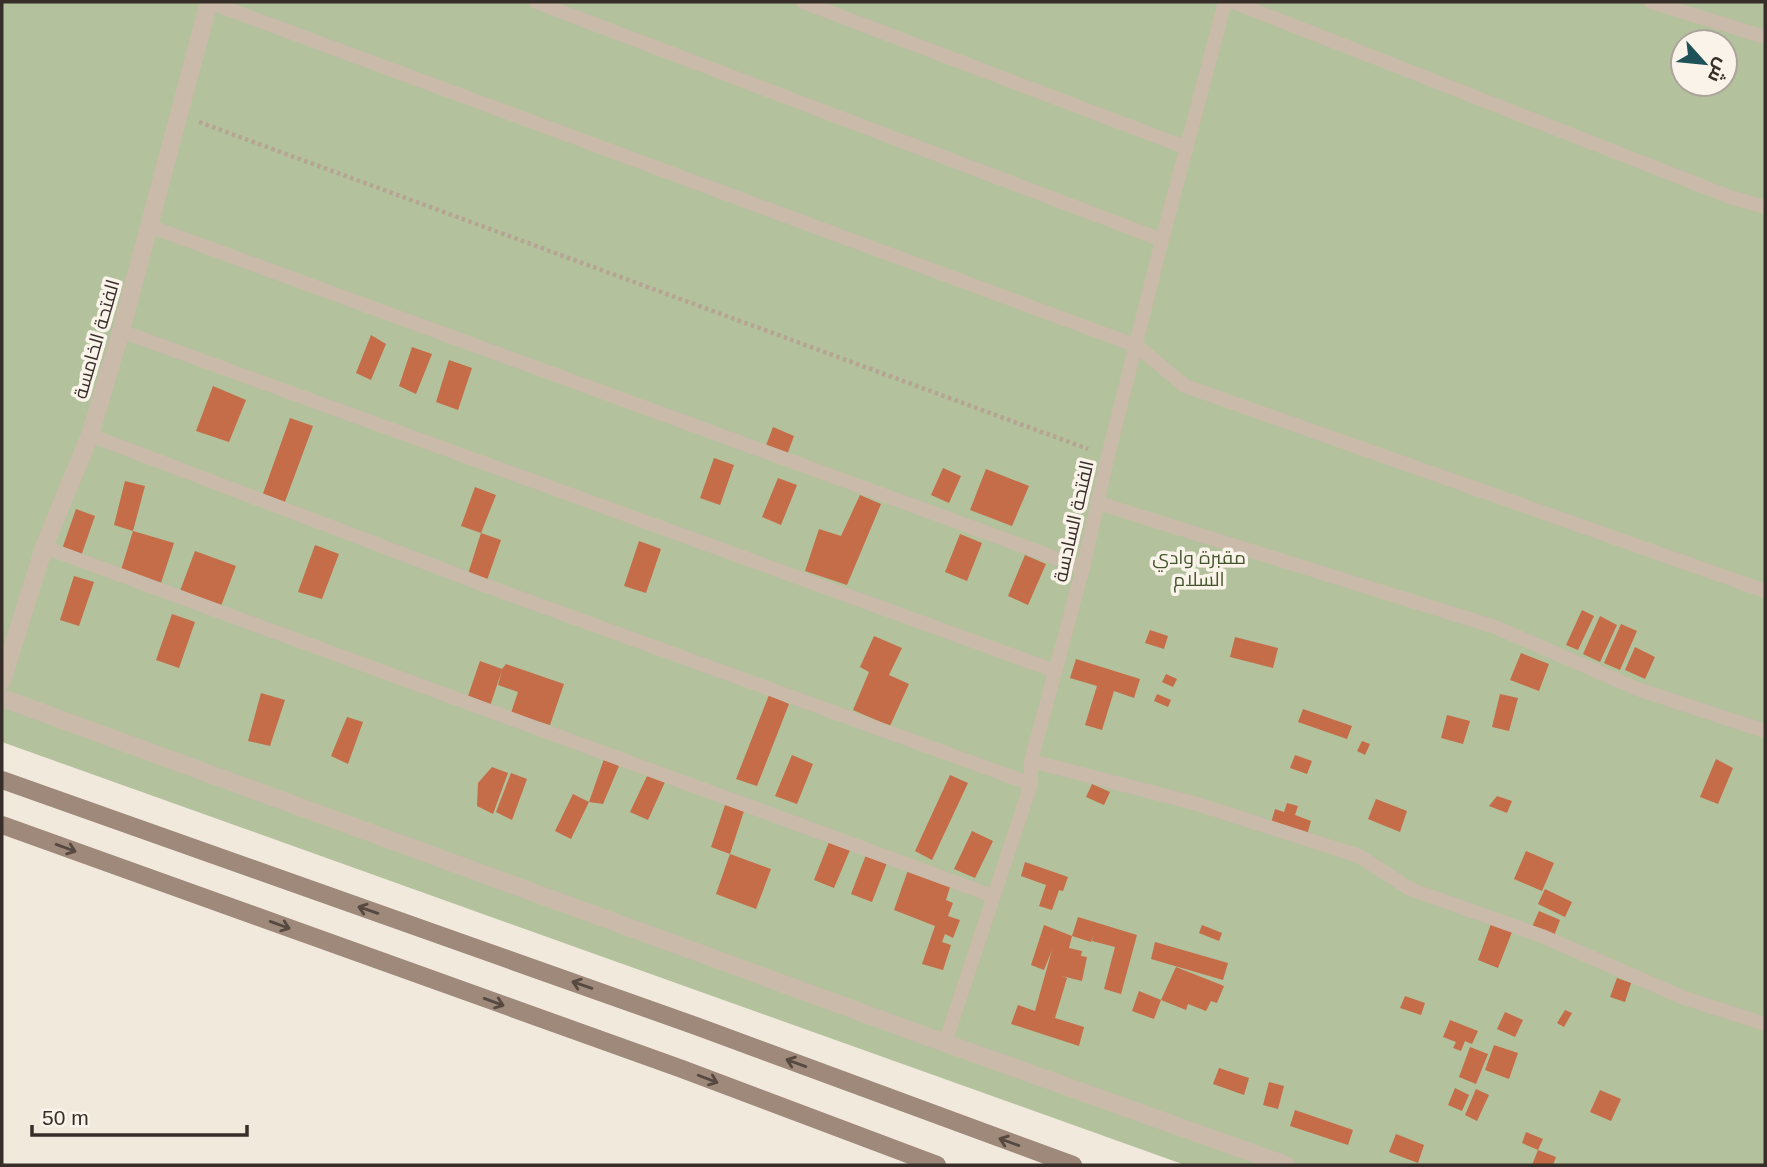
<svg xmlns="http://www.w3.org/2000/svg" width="1767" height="1167" viewBox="0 0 1767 1167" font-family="Helvetica,Cairo,sans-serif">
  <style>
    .green { fill: #b3c19d; fill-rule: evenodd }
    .building { fill: #c56c48 }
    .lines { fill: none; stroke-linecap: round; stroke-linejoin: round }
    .path { stroke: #b6a493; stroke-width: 4.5; stroke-dasharray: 3.5 3.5; stroke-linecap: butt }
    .service { stroke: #cabaa9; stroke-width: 14 }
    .minor { stroke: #cabaa9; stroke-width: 18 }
    .secondary { stroke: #9e897a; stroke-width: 18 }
    .oneway { stroke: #564941 }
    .labels { text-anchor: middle; stroke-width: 7; stroke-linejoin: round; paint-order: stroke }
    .street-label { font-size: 19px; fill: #372e29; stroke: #faf3e9 }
    .park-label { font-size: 19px; fill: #44552d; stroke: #faf3e9 }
  </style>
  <rect width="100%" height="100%" fill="#f2e9dd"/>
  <path class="green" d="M 2,2 L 1765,2 L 1765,1165 L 1185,1165 L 2,742 ZM 1683,42 L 1725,42 L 1725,84 L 1683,84 Z"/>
  <path class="building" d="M 371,335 L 386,344 L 371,380 L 356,373 Z
    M 412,347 L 432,354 L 416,394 L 399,386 Z
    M 449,360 L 472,368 L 458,410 L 436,402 Z
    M 213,386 L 246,400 L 229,442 L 196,431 Z
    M 290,418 L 313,426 L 283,507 L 261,499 Z
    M 773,427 L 794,436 L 787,455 L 765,448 Z
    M 714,458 L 734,465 L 720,505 L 700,498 Z
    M 943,468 L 961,476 L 949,503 L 931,495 Z
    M 986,469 L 1029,486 L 1012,526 L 970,510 Z
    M 778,478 L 797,485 L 781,525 L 762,517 Z
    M 125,481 L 145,486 L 133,531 L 174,543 L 161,583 L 121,570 L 133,531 L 114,525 Z
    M 475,487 L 496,495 L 481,533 L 461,526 Z
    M 860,495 L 881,504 L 847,585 L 805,571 L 819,529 L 841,536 Z
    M 76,509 L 95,516 L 80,559 L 61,552 Z
    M 481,533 L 501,540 L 487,580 L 468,574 Z
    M 960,534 L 982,543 L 967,581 L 945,572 Z
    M 639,541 L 661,549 L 646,593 L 624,586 Z
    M 315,545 L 339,554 L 322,599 L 298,592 Z
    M 195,551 L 236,566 L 221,606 L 180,591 Z
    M 1025,555 L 1046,564 L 1028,605 L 1008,596 Z
    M 74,576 L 94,582 L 79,626 L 60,620 Z
    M 1582,610 L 1594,616 L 1578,650 L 1566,645 Z
    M 172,614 L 195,622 L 179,668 L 156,660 Z
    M 1600,616 L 1617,625 L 1600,662 L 1583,654 Z
    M 1621,624 L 1637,631 L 1620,670 L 1604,663 Z
    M 1150,630 L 1168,636 L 1164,649 L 1145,643 Z
    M 874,636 L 902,648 L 889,675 L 909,684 L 890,726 L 853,710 L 869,672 L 860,667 Z
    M 1235,637 L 1278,648 L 1273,668 L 1230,657 Z
    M 1635,647 L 1655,657 L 1645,679 L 1625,670 Z
    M 1521,653 L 1549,664 L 1539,691 L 1510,680 Z
    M 1076,659 L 1140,679 L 1134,698 L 1114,691 L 1102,730 L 1085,725 L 1097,686 L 1070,678 Z
    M 480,661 L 502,669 L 506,664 L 564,684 L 550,725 L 511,713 L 518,692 L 498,685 L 502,670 L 490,706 L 467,699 Z
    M 1166,674 L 1177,679 L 1173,687 L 1162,682 Z
    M 261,693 L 285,700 L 270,746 L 248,741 Z
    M 1157,694 L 1171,700 L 1168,707 L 1154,701 Z
    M 1500,694 L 1518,698 L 1509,731 L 1492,727 Z
    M 769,695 L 789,704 L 757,786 L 736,779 Z
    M 1303,709 L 1352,726 L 1347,739 L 1298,722 Z
    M 1447,715 L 1470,721 L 1463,744 L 1441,738 Z
    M 347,717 L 363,722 L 348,764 L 331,756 Z
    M 1362,741 L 1370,744 L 1365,755 L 1357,751 Z
    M 792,755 L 813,764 L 797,804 L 775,796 Z
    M 1295,755 L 1312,761 L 1307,774 L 1290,768 Z
    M 604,759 L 619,766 L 603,804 L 589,802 Z
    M 1716,759 L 1733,768 L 1718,804 L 1700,797 Z
    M 492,767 L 508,773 L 493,814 L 477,806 L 478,783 Z
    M 511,773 L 527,779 L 512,820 L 496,812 Z
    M 648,774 L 665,782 L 648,820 L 630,812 Z
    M 950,775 L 968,783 L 932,860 L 915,851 Z
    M 1092,784 L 1110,792 L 1104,805 L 1086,797 Z
    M 573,794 L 589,802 L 571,839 L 555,831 Z
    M 1497,796 L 1512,801 L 1507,813 L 1489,806 Z
    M 1376,799 L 1407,811 L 1400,832 L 1368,819 Z
    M 1287,803 L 1298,806 L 1295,815 L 1311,821 L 1307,835 L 1271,823 L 1275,809 L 1284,812 Z
    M 725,805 L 744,811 L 730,854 L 711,847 Z
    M 972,831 L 993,841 L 975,878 L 954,869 Z
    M 829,842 L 850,850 L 834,888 L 814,880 Z
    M 1526,851 L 1554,863 L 1542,891 L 1514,879 Z
    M 730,854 L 771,869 L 756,909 L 716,894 Z
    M 866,855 L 887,863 L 872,902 L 851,894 Z
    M 1025,862 L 1068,877 L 1063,891 L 1059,890 L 1052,910 L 1039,906 L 1046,885 L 1021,876 Z
    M 908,870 L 950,887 L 946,900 L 953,903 L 948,916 L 960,920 L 953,938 L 945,934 L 942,942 L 951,945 L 943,970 L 922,964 L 935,926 L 894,910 Z
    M 1545,889 L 1572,902 L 1565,917 L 1538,904 Z
    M 1539,911 L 1560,920 L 1554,936 L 1532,927 Z
    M 1078,917 L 1137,935 L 1121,994 L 1104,989 L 1115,947 L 1092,941 L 1094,934 L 1091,942 L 1072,936 Z
    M 1491,924 L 1512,932 L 1498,968 L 1478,960 Z
    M 1044,925 L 1072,936 L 1069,948 L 1082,951 L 1081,956 L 1087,957 L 1082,981 L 1062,976 L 1067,978 L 1055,1018 L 1084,1027 L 1079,1046 L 1011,1024 L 1018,1005 L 1035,1011 L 1052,950 L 1044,970 L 1031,965 Z
    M 1202,925 L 1222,933 L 1219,941 L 1199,933 Z
    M 1155,942 L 1228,963 L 1223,980 L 1151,959 Z
    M 1176,967 L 1224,986 L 1217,1003 L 1211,1001 L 1206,1011 L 1188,1004 L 1186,1010 L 1161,1000 Z
    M 1617,978 L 1631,983 L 1625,1002 L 1610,997 Z
    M 1139,991 L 1161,1000 L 1154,1019 L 1132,1011 Z
    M 1405,996 L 1425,1003 L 1421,1015 L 1400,1008 Z
    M 1565,1010 L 1572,1013 L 1564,1027 L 1557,1023 Z
    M 1505,1012 L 1523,1020 L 1515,1037 L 1497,1029 Z
    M 1450,1020 L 1478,1031 L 1472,1044 L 1465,1041 L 1461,1051 L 1453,1048 L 1456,1042 L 1443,1037 Z
    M 1494,1045 L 1518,1053 L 1509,1079 L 1485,1070 Z
    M 1470,1047 L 1488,1054 L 1476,1084 L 1459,1077 Z
    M 1219,1068 L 1249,1078 L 1244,1095 L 1213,1084 Z
    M 1269,1082 L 1284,1086 L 1278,1109 L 1263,1105 Z
    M 1455,1088 L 1469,1095 L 1462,1111 L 1448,1105 Z
    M 1476,1089 L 1489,1095 L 1477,1121 L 1465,1115 Z
    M 1600,1090 L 1621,1099 L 1611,1121 L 1590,1112 Z
    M 1295,1110 L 1353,1130 L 1348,1145 L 1290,1126 Z
    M 1526,1132 L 1543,1139 L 1538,1150 L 1556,1157 L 1553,1165 L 1532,1165 L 1538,1150 L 1522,1143 Z
    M 1396,1134 L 1424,1145 L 1418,1163 L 1389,1152 Z"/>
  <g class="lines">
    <path class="path" d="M 199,122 L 1088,449"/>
    <path class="service" d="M 209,2 L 1137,346 L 1185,386 L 1765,591
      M 536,2 L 1162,240
      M 803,2 L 1187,148
      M 1233,2 L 1730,197 L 1765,207
      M 1651,2 L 1765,37
      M 149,226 L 1083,568
      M 121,331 L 1055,671
      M 90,435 L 484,585 L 1031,784
      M 1098,503 L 1495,627 L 1640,690 L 1765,731
      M 44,547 L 993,896
      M 1031,761 L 1194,803 L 1359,856 L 1410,889 L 1542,936 L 1684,998 L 1765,1024
      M 945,1043 L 1031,784 L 1031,761 L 1083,568 L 1108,456 L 1162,240 L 1225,2"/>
    <path class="minor" d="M 2,681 L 44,547 L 90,435 L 121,331 L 209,2
      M 2,698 L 945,1043 L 1286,1165"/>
    <path class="secondary" d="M 2,780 L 696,1026 L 1073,1165
      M 2,825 L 682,1069 L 937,1165"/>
  </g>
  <defs><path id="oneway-shaft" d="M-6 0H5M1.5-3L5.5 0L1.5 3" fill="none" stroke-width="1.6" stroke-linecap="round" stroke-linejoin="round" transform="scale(1.75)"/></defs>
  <g class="oneway">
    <use href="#oneway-shaft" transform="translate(66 848) rotate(20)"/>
    <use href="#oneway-shaft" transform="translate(368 910) rotate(-161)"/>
    <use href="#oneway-shaft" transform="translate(280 925) rotate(20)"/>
    <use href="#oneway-shaft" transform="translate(582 985) rotate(-161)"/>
    <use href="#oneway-shaft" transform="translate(494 1002) rotate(20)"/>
    <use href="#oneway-shaft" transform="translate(796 1063) rotate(-160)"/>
    <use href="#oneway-shaft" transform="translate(708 1079) rotate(21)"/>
    <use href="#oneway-shaft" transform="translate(1009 1142) rotate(-160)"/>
  </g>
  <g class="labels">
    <g class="street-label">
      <text transform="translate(96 339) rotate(-74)" y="7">الفتحة الخامسة</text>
      <text transform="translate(1073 521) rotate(-77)" y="7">الفتحة السادسة</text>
    </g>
    <g class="park-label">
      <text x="1199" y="564">مقبرة وادي<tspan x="1199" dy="22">السلام</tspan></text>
    </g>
  </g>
  <rect width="1767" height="1167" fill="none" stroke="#372e29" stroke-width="7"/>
  <g transform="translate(1704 63) rotate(117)"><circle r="33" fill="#faf3e9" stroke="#aca49c" stroke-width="2"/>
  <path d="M0-5L12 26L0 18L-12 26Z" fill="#1e5258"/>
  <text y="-10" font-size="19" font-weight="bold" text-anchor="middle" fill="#372e29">ش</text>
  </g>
  <path d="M32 1125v10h215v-10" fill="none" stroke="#372e29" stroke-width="3.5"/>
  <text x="42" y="1125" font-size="21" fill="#372e29" stroke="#faf3e9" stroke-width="5" paint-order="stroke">50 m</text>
</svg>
